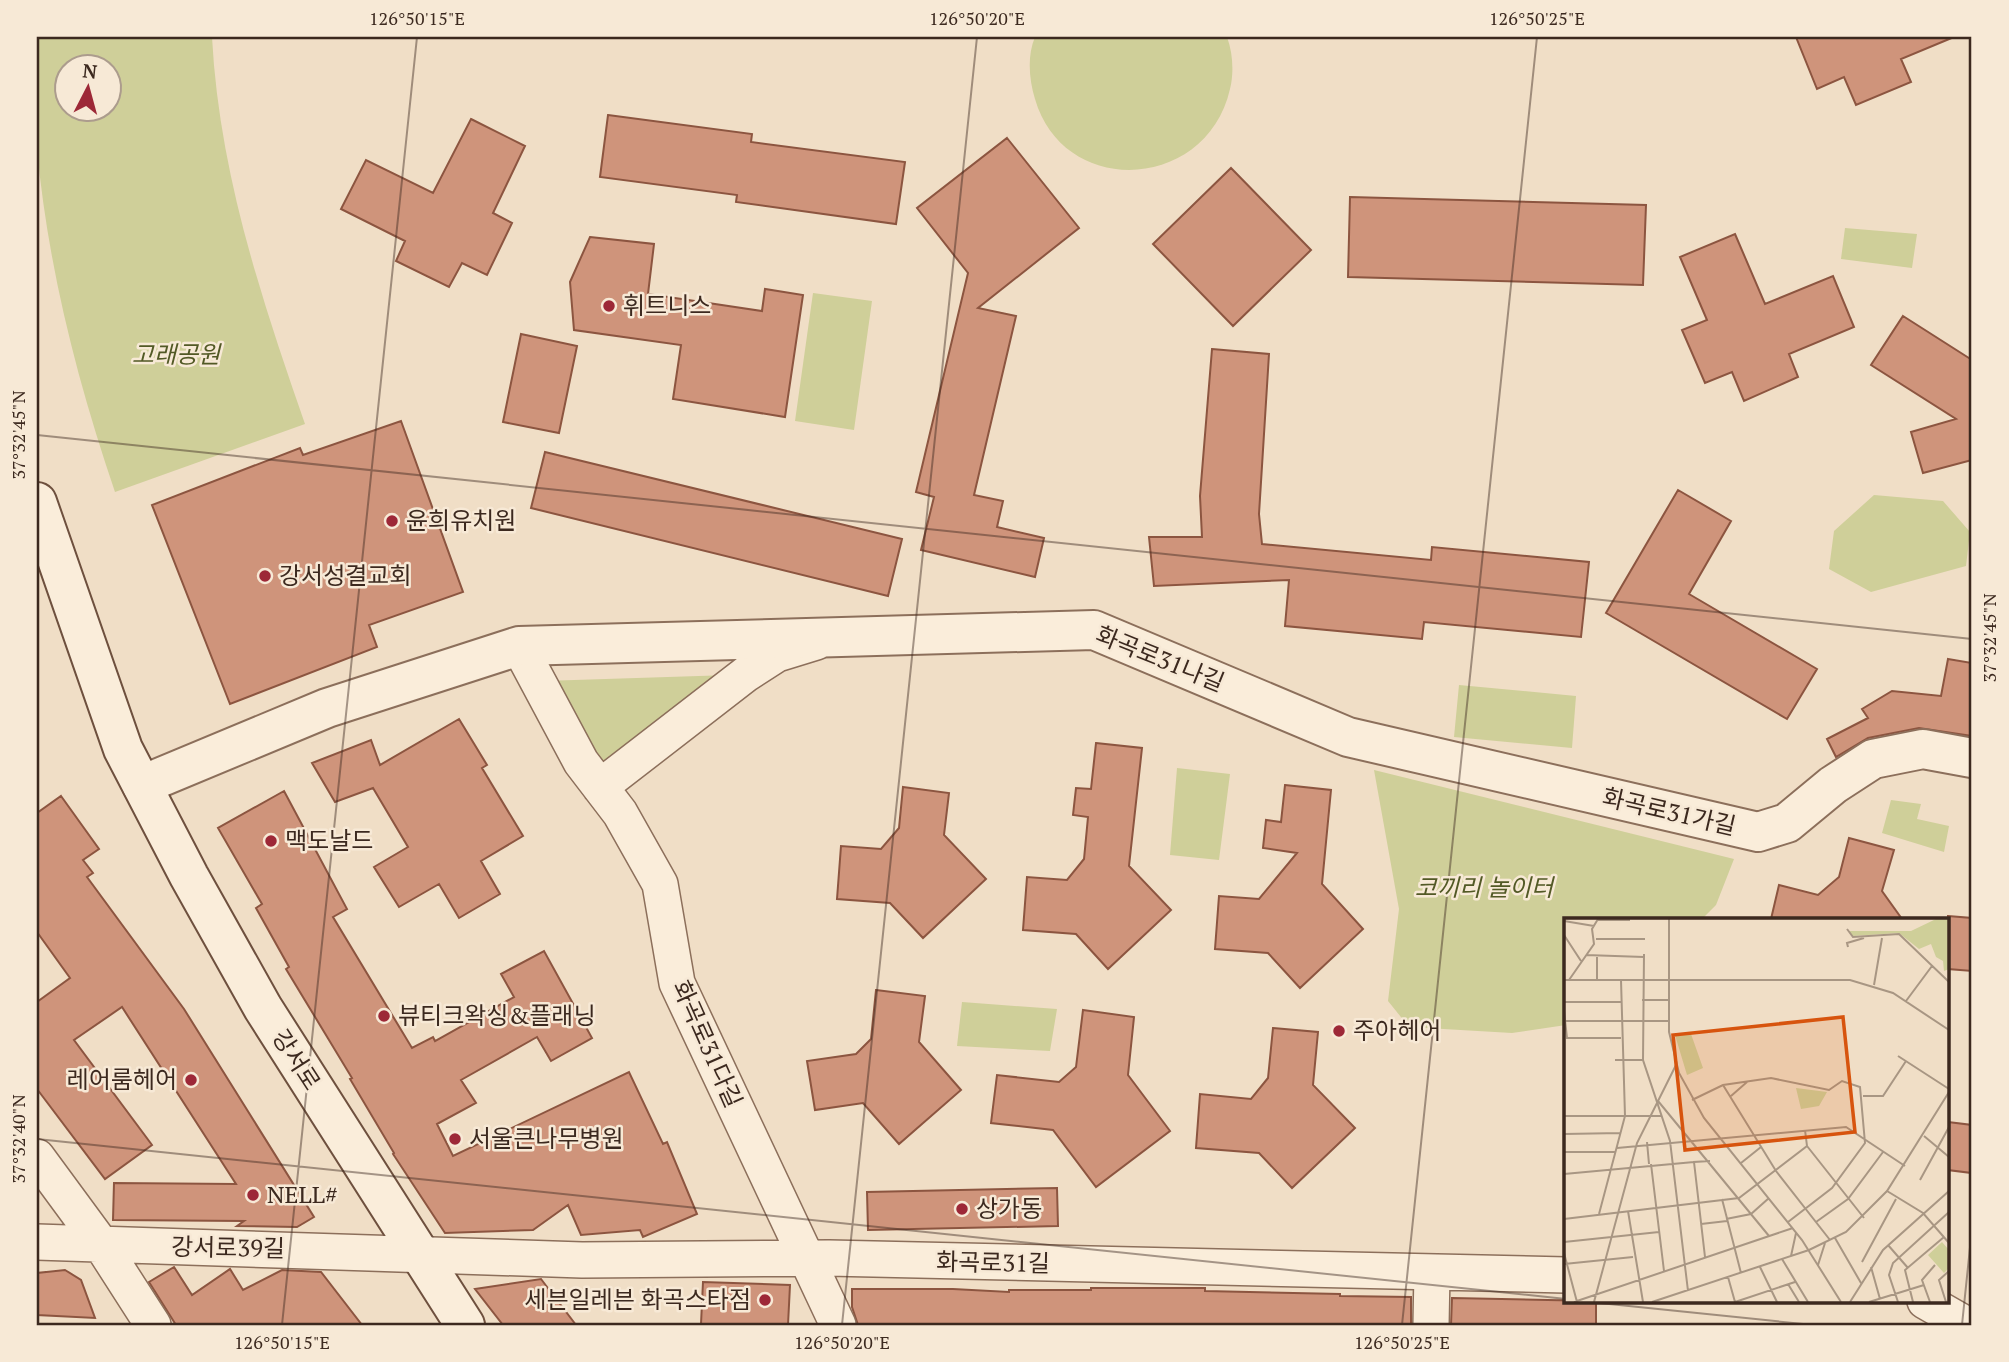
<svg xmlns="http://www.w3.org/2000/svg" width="2009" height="1362" viewBox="0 0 2009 1362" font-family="'PT Serif','Noto Sans KR',serif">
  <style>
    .green { fill: #cfcf99; fill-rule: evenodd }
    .building { fill: #cf947b; stroke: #8c5540; stroke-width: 2 }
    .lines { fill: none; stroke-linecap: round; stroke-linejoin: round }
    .minor-casing { stroke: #8c6f5b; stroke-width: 38 }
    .tertiary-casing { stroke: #8c6f5b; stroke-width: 42 }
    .secondary-casing { stroke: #6e503e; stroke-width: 42 }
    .minor { stroke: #faedda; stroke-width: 35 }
    .tertiary { stroke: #faedda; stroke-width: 38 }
    .secondary { stroke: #faedda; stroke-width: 38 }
    .ticks { fill: none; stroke: #3c291f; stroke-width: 2; stroke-opacity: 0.45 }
    .poi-dot { fill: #9d2837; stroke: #f7e9d6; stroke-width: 2.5 }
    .labels { text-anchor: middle; stroke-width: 5; stroke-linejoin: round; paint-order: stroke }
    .poi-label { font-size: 24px; fill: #3c291f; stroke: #f7e9d6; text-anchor: start }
    .park-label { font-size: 24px; font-style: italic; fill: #525925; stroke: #f7e9d6 }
    .street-label { font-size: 24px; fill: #3c291f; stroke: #f7e9d6 }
    .inset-road { fill: none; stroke: #a89683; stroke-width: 2 }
    .view { fill: #d7540e; fill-opacity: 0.15; stroke: #d7540e; stroke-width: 3.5 }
    .inset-edge { fill: none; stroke: #3c291f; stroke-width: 3.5 }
    .neatline { fill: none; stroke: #3c291f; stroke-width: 2.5 }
    .ticks-label { font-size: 18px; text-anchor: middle; fill: #3c291f }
  </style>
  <rect width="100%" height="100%" fill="#f0dec6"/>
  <path class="green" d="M 37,37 L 212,37 C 219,171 261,298 305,424 L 115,492 C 77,380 48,267 37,149 C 34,112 37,74 37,37 ZM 108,66 L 108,108 L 66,108 L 66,66 Z
    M 1035,37 L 1227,37 C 1233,53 1234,73 1230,89 C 1207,191 1064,199 1035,99 C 1029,79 1027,56 1035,37 Z
    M 1845,228 L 1917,234 L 1912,268 L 1841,259 Z
    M 813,293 L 872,301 L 854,430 L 795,421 Z
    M 1874,495 L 1943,501 L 1970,532 L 1966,566 L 1871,592 L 1829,569 L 1834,531 Z
    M 730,675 L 602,762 L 543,681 Z
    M 1459,685 L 1576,696 L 1572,748 L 1454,737 Z
    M 1177,768 L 1230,774 L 1219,860 L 1170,855 Z
    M 1374,770 L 1734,859 L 1716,905 L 1702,919 L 1566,919 L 1566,1025 L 1512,1033 L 1409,1027 L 1388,1001 L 1399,909 Z
    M 1891,800 L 1921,804 L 1917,819 L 1949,826 L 1944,852 L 1882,833 Z
    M 962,1002 L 1057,1009 L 1050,1051 L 957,1046 Z"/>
  <path class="building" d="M 1796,37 L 1954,37 L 1901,59 L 1911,82 L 1856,105 L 1844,77 L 1817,89 Z
    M 608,115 L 752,134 L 751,142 L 905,162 L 896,224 L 736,202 L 737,195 L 600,177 Z
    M 471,119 L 525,146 L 493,213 L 512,223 L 487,275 L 462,263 L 449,287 L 396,261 L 405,241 L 341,209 L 366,160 L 433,193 Z
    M 1007,138 L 1079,228 L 978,308 L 1016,316 L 974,495 L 1003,501 L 997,527 L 1044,538 L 1035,577 L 921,550 L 934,497 L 916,492 L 968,273 L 917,208 Z
    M 1231,168 L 1311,250 L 1233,326 L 1153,244 Z
    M 1350,197 L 1646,205 L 1643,285 L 1348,277 Z
    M 1735,234 L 1765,304 L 1833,276 L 1854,327 L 1789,354 L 1798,377 L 1744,401 L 1732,372 L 1705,383 L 1682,330 L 1707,320 L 1680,257 Z
    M 590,237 L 654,244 L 648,294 L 762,311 L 765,289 L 803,295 L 785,417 L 673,399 L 681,345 L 574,330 L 570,282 Z
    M 1903,316 L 1972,360 L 1972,460 L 1923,473 L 1911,432 L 1956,419 L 1871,365 Z
    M 521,334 L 577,346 L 559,433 L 503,422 Z
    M 1212,349 L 1269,354 L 1259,514 L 1262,544 L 1431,560 L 1432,547 L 1589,562 L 1581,637 L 1424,622 L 1422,639 L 1285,626 L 1289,580 L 1154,586 L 1149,537 L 1202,537 L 1200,496 Z
    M 401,421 L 463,592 L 369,625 L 377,647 L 230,704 L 152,505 L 300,448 L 303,455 Z
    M 545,452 L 902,539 L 888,596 L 531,508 Z
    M 1678,490 L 1731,521 L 1689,594 L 1817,669 L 1787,719 L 1606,613 Z
    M 1948,659 L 1972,663 L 1972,736 L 1919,728 L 1868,738 L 1836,757 L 1827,739 L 1868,718 L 1862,709 L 1892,691 L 1941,696 Z
    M 459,719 L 487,765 L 482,768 L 523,836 L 481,861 L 500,894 L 459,918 L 439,884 L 399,907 L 374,867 L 408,847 L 373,788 L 335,802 L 312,763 L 371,740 L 380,765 Z
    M 1096,743 L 1142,748 L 1129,866 L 1171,910 L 1108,969 L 1076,934 L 1023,930 L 1027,877 L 1067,880 L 1084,859 L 1088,817 L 1073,815 L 1076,788 L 1091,789 Z
    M 1285,785 L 1331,790 L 1322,884 L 1363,929 L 1300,988 L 1268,953 L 1215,949 L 1219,896 L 1259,899 L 1297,853 L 1263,848 L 1266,820 L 1281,822 Z
    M 903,787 L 949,793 L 944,835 L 986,879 L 923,938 L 890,903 L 837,899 L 841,846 L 881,849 L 899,828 Z
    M 284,791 L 347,909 L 333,917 L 412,1048 L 433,1037 L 435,1041 L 514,997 L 501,974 L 544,951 L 592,1038 L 551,1061 L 537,1037 L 461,1080 L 476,1103 L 437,1124 L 453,1156 L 629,1072 L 663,1144 L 667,1142 L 697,1214 L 643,1237 L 640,1230 L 581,1235 L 568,1205 L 533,1230 L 445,1233 L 393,1154 L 394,1153 L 350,1079 L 352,1078 L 286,969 L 289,967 L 256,908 L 262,904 L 218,828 Z
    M 61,796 L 99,849 L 83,860 L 93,873 L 87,877 L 184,1009 L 314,1217 L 297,1227 L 237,1226 L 244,1221 L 113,1220 L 114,1183 L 236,1184 L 122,1007 L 74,1040 L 152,1145 L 105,1179 L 37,1089 L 37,1002 L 70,978 L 37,932 L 37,813 Z
    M 1849,838 L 1894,850 L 1882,891 L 1902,919 L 1771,919 L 1779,885 L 1818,895 L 1839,877 Z
    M 1948,916 L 1972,918 L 1972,971 L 1948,969 Z
    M 876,990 L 925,996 L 919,1042 L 961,1090 L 899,1144 L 863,1103 L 815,1110 L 807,1061 L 856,1054 L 871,1039 Z
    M 1083,1010 L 1134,1017 L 1128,1075 L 1170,1131 L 1096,1187 L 1053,1130 L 991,1123 L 997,1075 L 1059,1082 L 1076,1067 Z
    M 1273,1028 L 1318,1032 L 1313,1085 L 1355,1128 L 1292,1188 L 1259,1153 L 1196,1148 L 1200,1094 L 1251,1099 L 1268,1078 Z
    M 1948,1122 L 1972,1125 L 1972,1173 L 1948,1170 Z
    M 1057,1188 L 1058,1226 L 868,1230 L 867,1192 Z
    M 174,1267 L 192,1295 L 230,1269 L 243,1290 L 282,1270 L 321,1272 L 362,1325 L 176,1325 L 149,1282 Z
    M 65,1270 L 81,1280 L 95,1318 L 37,1315 L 37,1273 Z
    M 541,1279 L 576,1325 L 503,1325 L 475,1289 Z
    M 703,1282 L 790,1285 L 788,1325 L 701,1324 Z
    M 1091,1288 L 1205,1288 L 1205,1291 L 1340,1294 L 1340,1296 L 1411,1297 L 1411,1325 L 858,1325 L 852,1307 L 852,1289 L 953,1289 L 1009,1292 L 1009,1290 L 1091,1290 Z
    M 1452,1298 L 1596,1301 L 1596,1325 L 1451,1325 Z"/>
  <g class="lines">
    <g class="minor-casing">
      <path id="minor" d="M 519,646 L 581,762 L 620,813 L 660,884 L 677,983 L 838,1325
        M 600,787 L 746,674 L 777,654 L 816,642
        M 37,1157 L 101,1244 L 153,1325
        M 37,1242 L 582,1260 L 829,1258 L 1566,1275
        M 1925,1301 L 1967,1325
        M 1431,1325 L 1432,1272"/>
    </g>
    <g class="tertiary-casing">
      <path id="tertiary" d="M 142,785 L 327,708 L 519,646 L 1094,630 L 1348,737 L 1758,832 L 1787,823 L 1833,785 L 1873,759 L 1923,749 L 1972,758"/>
    </g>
    <g class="secondary-casing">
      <path id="secondary" d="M 37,502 L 123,749 L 189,876 L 263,1008 L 465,1325"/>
    </g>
    <use href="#minor" class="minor"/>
    <use href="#tertiary" class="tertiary"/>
    <use href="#secondary" class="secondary"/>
  </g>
  <path class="ticks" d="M 37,435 L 1972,639M 37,1139 L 1566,1299M 1580,1301 L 1813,1325M 282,1325 L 417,37M 842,1325 L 977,37M 1402,1325 L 1537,37M 1962,1325 L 1972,1228"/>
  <g class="poi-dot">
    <circle cx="609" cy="306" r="7"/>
    <circle cx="392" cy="521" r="7"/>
    <circle cx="265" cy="576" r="7"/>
    <circle cx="271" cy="841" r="7"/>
    <circle cx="384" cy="1016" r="7"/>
    <circle cx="1339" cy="1031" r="7"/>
    <circle cx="191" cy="1080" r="7"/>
    <circle cx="455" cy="1139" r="7"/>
    <circle cx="253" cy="1195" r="7"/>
    <circle cx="962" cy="1209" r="7"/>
    <circle cx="765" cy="1300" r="7"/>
  </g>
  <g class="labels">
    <g class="poi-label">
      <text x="623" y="314">휘트니스</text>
      <text x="406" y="529">윤희유치원</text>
      <text x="279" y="584">강서성결교회</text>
      <text x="285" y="849">맥도날드</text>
      <text x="398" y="1024">뷰티크왁싱&amp;플래닝</text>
      <text x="1353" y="1039">주아헤어</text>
      <text x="177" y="1088" text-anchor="end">레어룸헤어</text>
      <text x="469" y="1147">서울큰나무병원</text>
      <text x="267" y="1203">NELL#</text>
      <text x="976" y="1217">상가동</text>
      <text x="751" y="1308" text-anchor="end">세븐일레븐 화곡스타점</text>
    </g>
    <g class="park-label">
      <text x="176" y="363">고래공원</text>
      <text x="1484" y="896">코끼리 놀이터</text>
    </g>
    <g class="street-label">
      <text transform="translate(1160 659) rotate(22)" y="8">화곡로31나길</text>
      <text transform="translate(1669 812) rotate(13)" y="8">화곡로31가길</text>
      <text transform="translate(707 1044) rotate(66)" y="8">화곡로31다길</text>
      <text transform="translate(296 1060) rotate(57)" y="8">강서로</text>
      <text transform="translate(228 1248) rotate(1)" y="8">강서로39길</text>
      <text transform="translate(993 1263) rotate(1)" y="8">화곡로31길</text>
    </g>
  </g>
  <g transform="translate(1564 918)">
    <rect width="385" height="385" fill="#f0dec6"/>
    <path d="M 372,1 L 385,1 L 385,51 L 380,53 L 379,43 L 372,39 L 367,26 L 355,31 L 335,15 L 288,18 L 285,13 L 347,13 ZM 127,116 L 139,150 L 123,157 L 111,117 ZM 232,170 L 263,174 L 255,188 L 237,191 ZM 378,324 L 385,332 L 385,350 L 380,355 L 364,337 Z" fill="#cfcf99"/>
    <path class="inset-road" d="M 105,1 L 105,114 L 115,155 L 140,200 L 238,322 L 277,384M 34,2 L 66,2M 0,3 L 30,8M 283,11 L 289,19 L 335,16 L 385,64M 0,17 L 17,43M 32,21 L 81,21M 284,29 L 283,25 L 300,20M 80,36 L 79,142 L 106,223 L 124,373M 22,37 L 80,39M 0,62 L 286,62 L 329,75 L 385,112M 5,62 L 30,26 L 28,11 L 34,1M 33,62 L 33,39M 310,67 L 318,20M 78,82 L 105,82M 342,83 L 368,48M 0,84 L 57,84M 0,93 L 3,120 L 57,120M 1,103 L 105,103M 334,138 L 385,171M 51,142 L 79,142M 159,167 L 212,253 L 266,322M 167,178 L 183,164M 299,178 L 319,178 L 342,143M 128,182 L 159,167 L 207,160 L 265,172 L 278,163 L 296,169 L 301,225 L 268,270 L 224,304M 94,183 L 205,318M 0,198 L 98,198M 0,216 L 57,215M 360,218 L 385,239M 83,224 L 85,246M 243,228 L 300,300M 53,230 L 282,209 L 341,248M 0,234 L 51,234M 177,245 L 197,229M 87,246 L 100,353M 0,256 L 130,244M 356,262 L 385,209M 323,273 L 359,295 L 385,325M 158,281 L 177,355M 64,293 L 79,384M 35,296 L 61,198 L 57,62M 0,301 L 175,280 L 243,228 L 241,212M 162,301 L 187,296 L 205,280M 252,304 L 284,281 L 319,234M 137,306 L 163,303M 271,320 L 297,365M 0,324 L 95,314M 324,327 L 344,350M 0,335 L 13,384M 227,338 L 232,315M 141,339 L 130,244 L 146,243M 218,341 L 244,384M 298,344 L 332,281M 0,346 L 69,339M 254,347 L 261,325M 196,349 L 213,384M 307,349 L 316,381M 164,359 L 171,384M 224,366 L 235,384M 10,384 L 229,310M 30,384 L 73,225 L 112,147M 88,384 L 245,332 L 282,314 L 323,273 L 385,174M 171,384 L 231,364M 286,384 L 319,332 L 385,273M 305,384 L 360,367M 334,384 L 325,357 L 329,345 L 385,294M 349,384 L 341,352 L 380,319M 366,384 L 358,362 L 371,347M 382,384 L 375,362 L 385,353"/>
    <path class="view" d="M 279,99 L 291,214 L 121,232 L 109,117 Z"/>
    <rect width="385" height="385" class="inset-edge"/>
  </g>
  <rect width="2009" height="1362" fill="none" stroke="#f7e9d6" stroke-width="77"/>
  <g transform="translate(88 88) rotate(6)"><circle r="33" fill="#f7e9d6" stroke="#ac9c8d" stroke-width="2"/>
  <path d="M0-5L12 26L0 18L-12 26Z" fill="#9d2837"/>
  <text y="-10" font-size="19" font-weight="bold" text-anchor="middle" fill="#3c291f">N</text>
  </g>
  <rect x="38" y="38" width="1932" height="1286" class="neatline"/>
  <g class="ticks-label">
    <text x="417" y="25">126°50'15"E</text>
    <text x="977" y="25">126°50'20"E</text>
    <text x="1537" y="25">126°50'25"E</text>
    <text transform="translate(19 435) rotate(-90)" y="6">37°32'45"N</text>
    <text transform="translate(1990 638) rotate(-90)" y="6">37°32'45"N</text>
    <text transform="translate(19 1139) rotate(-90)" y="6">37°32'40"N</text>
    <text x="282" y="1349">126°50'15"E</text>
    <text x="842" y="1349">126°50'20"E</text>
    <text x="1402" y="1349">126°50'25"E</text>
  </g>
</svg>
